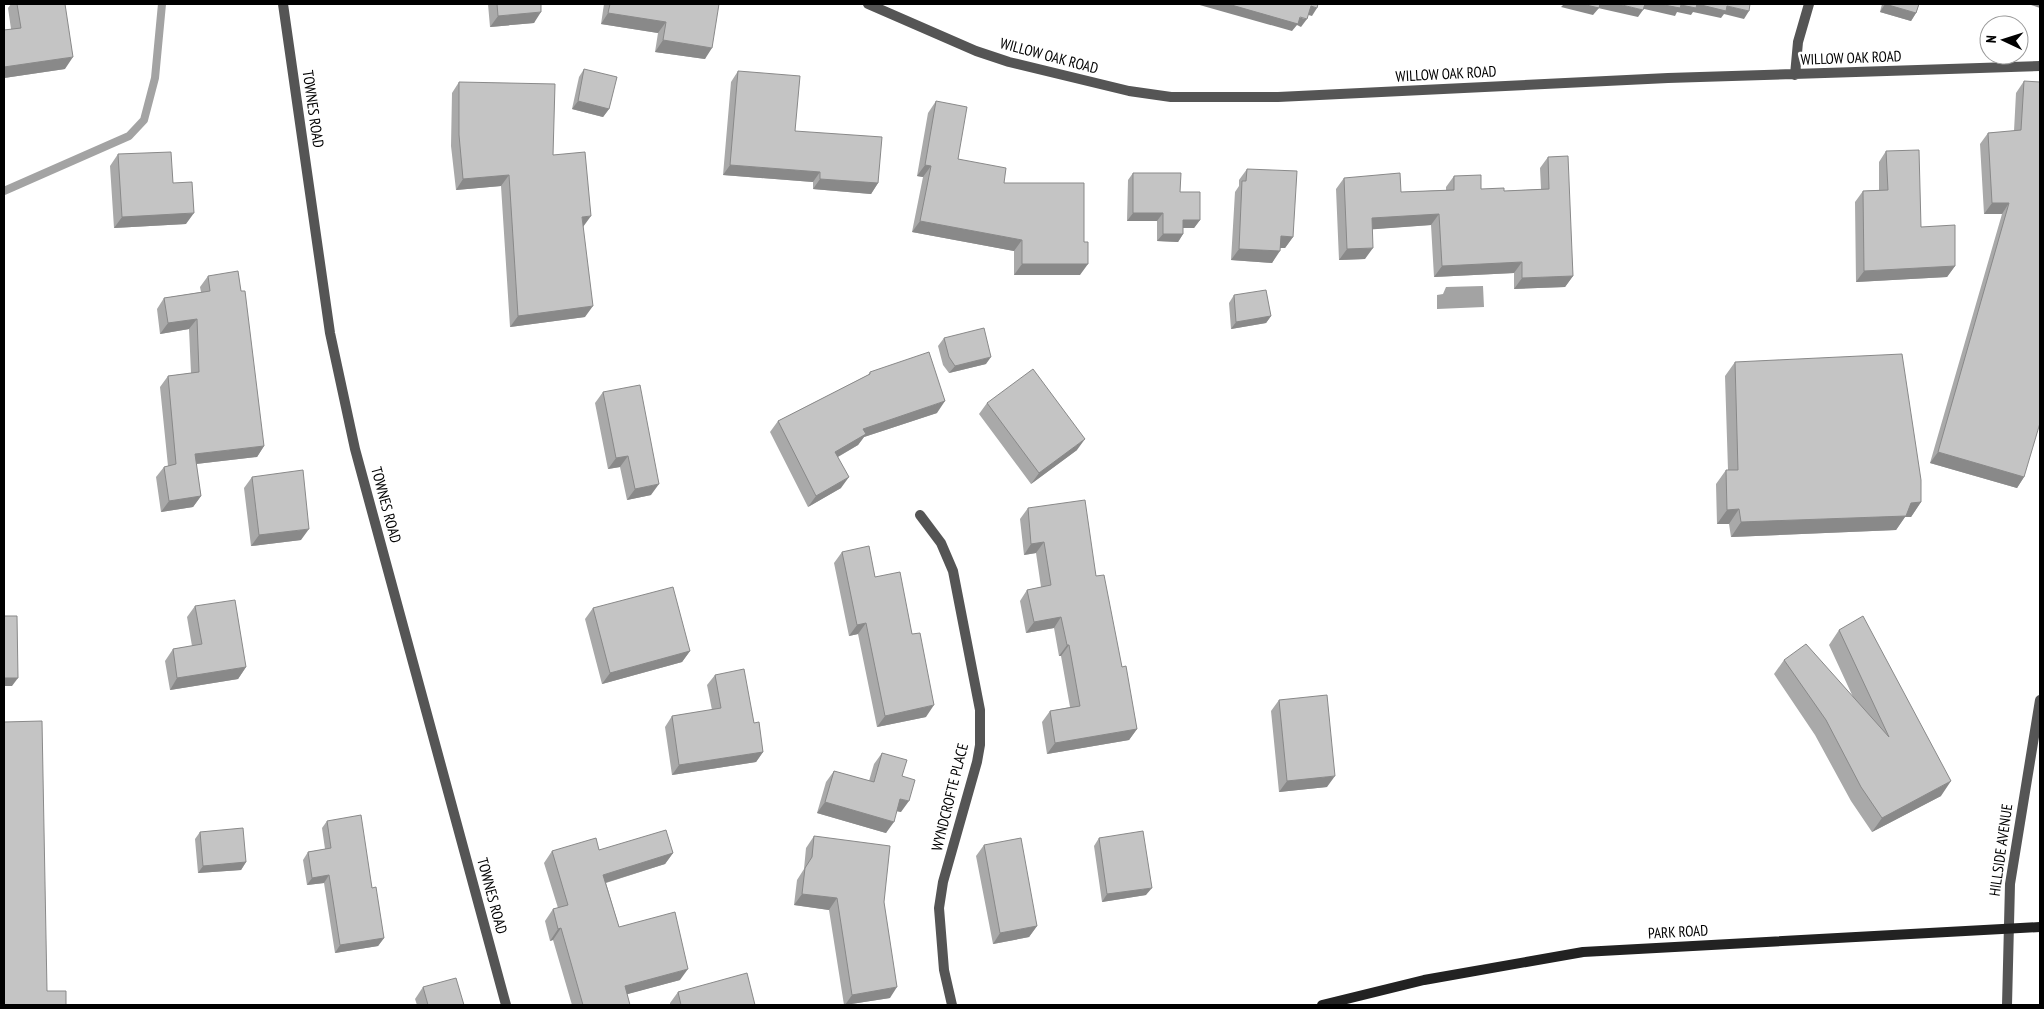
<svg xmlns="http://www.w3.org/2000/svg" width="2044" height="1009" viewBox="0 0 2044 1009" font-family="'PT Sans Narrow',sans-serif">
  <style>
    .water { fill: #a3a3a3 }
    .lines { fill: none; stroke-linecap: round; stroke-linejoin: round }
    .stream { stroke: #a3a3a3; stroke-width: 8 }
    .street { stroke: #555; stroke-width: 10 }
    .secondary { stroke: #222; stroke-width: 10 }
    .wall { fill: #a9a9a9 }
    .shaded-wall { fill: #898989 }
    .building { fill: #c4c4c4; stroke: #898989 }
    .labels { text-anchor: middle; stroke-width: 5; stroke-linejoin: round; paint-order: stroke }
    .street-label { font-size: 15px; fill: #000; stroke: #fff }
  </style>
  <rect width="100%" height="100%" fill="#fff"/>
  <path class="water" d="M 1483,286 L 1484,307 L 1437,309 L 1437,295 L 1443,294 L 1446,287 Z"/>
  <g class="lines">
    <path class="stream" d="M 4,191 L 129,136 L 144,120 L 155,78 L 162,4"/>
    <path class="street" d="M 283,4 L 330,333 L 355,449 L 506,1005
      M 868,4 L 976,51 L 1009,62 L 1129,91 L 1171,97 L 1278,97 L 1668,78 L 2040,66
      M 1795,75 L 1798,42 L 1809,4
      M 920,515 L 941,543 L 953,571 L 980,710 L 980,745 L 977,762 L 943,882 L 939,908 L 944,970 L 952,1005
      M 2007,1005 L 2010,884 L 2040,700"/>
    <path class="secondary" d="M 1322,1005 L 1424,980 L 1583,952 L 2040,927"/>
  </g>
  <path class="wall" d="M 11,4 L 65,4 L 65,69 L 4,78 L 4,30 L 11,29 L 8,8 Z
    M 488,4 L 541,4 L 534,23 L 490,27 Z
    M 604,4 L 719,4 L 705,59 L 655,52 L 658,33 L 601,24 Z
    M 1882,4 L 1919,4 L 1916,13 L 1911,21 L 1880,12 Z
    M 584,69 L 609,109 L 603,117 L 572,109 L 579,77 Z
    M 738,71 L 795,131 L 878,183 L 871,194 L 813,189 L 813,182 L 723,175 L 731,82 Z
    M 2024,81 L 2024,477 L 2017,488 L 1930,463 L 2002,214 L 1984,214 L 1980,144 L 1988,133 L 2014,131 L 2016,93 Z
    M 459,82 L 553,155 L 583,227 L 585,317 L 510,327 L 501,186 L 456,190 L 451,146 L 452,93 Z
    M 936,101 L 958,159 L 1004,183 L 1080,275 L 1014,275 L 1014,251 L 912,232 L 923,177 L 917,176 L 928,113 Z
    M 1886,151 L 1921,227 L 1955,266 L 1947,277 L 1856,282 L 1855,202 L 1863,191 L 1879,190 L 1879,162 Z
    M 118,154 L 173,183 L 186,224 L 114,228 L 110,166 Z
    M 1548,157 L 1573,276 L 1565,287 L 1514,289 L 1514,273 L 1434,277 L 1431,225 L 1372,229 L 1365,259 L 1339,260 L 1336,189 L 1344,178 L 1401,192 L 1446,190 L 1446,187 L 1454,176 L 1481,189 L 1504,191 L 1541,189 L 1540,168 Z
    M 1247,169 L 1293,237 L 1285,248 L 1280,248 L 1272,263 L 1231,260 L 1235,192 L 1239,186 L 1239,180 Z
    M 1133,173 L 1180,192 L 1200,220 L 1194,228 L 1183,228 L 1183,234 L 1178,242 L 1157,241 L 1157,221 L 1127,221 L 1128,180 Z
    M 208,276 L 264,446 L 257,457 L 196,464 L 201,496 L 193,507 L 161,512 L 156,477 L 164,467 L 168,466 L 160,387 L 168,376 L 191,373 L 189,329 L 160,334 L 157,309 L 164,298 L 201,292 L 200,287 Z
    M 1234,295 L 1271,316 L 1266,323 L 1231,329 L 1229,303 Z
    M 944,338 L 986,364 L 949,373 L 943,365 L 938,346 Z
    M 1735,362 L 1921,502 L 1911,517 L 1905,517 L 1896,530 L 1731,537 L 1729,524 L 1717,524 L 1716,484 L 1726,470 L 1728,470 L 1725,376 Z
    M 870,372 L 937,413 L 864,437 L 858,445 L 838,457 L 841,488 L 808,507 L 770,432 L 778,421 L 868,375 Z
    M 603,392 L 651,495 L 627,500 L 620,467 L 608,469 L 595,403 Z
    M 987,403 L 1077,450 L 1031,484 L 979,414 Z
    M 252,477 L 301,540 L 251,546 L 244,488 Z
    M 1028,508 L 1096,576 L 1122,667 L 1137,729 L 1129,740 L 1047,754 L 1042,722 L 1050,711 L 1070,707 L 1061,656 L 1059,656 L 1054,628 L 1026,633 L 1020,601 L 1027,590 L 1041,587 L 1036,553 L 1024,555 L 1020,519 Z
    M 842,552 L 875,577 L 926,717 L 877,727 L 858,634 L 849,636 L 834,563 Z
    M 195,606 L 246,667 L 238,679 L 170,690 L 165,661 L 173,649 L 192,646 L 187,617 Z
    M 593,608 L 690,651 L 682,662 L 602,684 L 585,619 Z
    M 1839,630 L 1941,796 L 1872,832 L 1851,801 L 1815,735 L 1774,674 L 1784,660 L 1853,697 L 1829,645 Z
    M 715,675 L 754,723 L 763,752 L 756,762 L 672,775 L 665,727 L 672,716 L 712,710 L 707,685 Z
    M 1279,700 L 1327,787 L 1279,792 L 1271,711 Z
    M 882,753 L 902,776 L 901,812 L 896,811 L 886,833 L 817,813 L 826,782 L 834,771 L 869,781 L 874,764 Z
    M 327,821 L 372,888 L 384,938 L 378,946 L 335,953 L 324,883 L 307,885 L 303,860 L 308,852 L 325,849 L 322,828 Z
    M 200,832 L 246,862 L 241,870 L 198,873 L 195,839 Z
    M 814,836 L 884,902 L 890,998 L 844,1005 L 829,910 L 794,905 L 797,880 L 804,869 L 806,848 Z
    M 1099,838 L 1146,895 L 1102,902 L 1094,846 Z
    M 984,845 L 1037,926 L 1029,937 L 993,944 L 976,856 Z
    M 599,850 L 673,853 L 665,864 L 606,883 L 619,927 L 680,980 L 627,994 L 630,1005 L 572,1005 L 553,940 L 550,941 L 545,921 L 553,909 L 558,908 L 544,863 L 552,851 Z
    M 423,987 L 464,1005 L 417,1005 L 415,999 Z
    M 678,992 L 755,1005 L 670,1005 L 670,1003 Z"/>
  <path class="shaded-wall" d="M 1196,4 L 1228,4 L 1307,19 L 1301,27 L 1297,25 L 1292,31 Z
    M 1564,4 L 1618,4 L 1643,10 L 1638,17 L 1598,8 L 1599,8 L 1593,15 L 1561,7 Z
    M 1644,4 L 1697,4 L 1727,6 L 1749,11 L 1744,19 L 1724,14 L 1721,18 L 1693,12 L 1691,15 L 1677,12 L 1675,16 L 1640,8 Z
    M 1885,4 L 1916,13 L 1911,21 L 1880,12 Z
    M 2028,4 L 2040,4 L 2040,8 Z
    M 1311,6 L 1317,8 L 1312,16 L 1305,14 Z
    M 541,12 L 534,23 L 490,27 L 498,16 Z
    M 608,13 L 666,22 L 658,33 L 601,24 Z
    M 663,40 L 712,48 L 705,59 L 655,52 Z
    M 73,57 L 65,69 L 4,78 L 4,67 Z
    M 578,101 L 609,109 L 603,117 L 572,109 Z
    M 730,165 L 820,172 L 813,182 L 723,175 Z
    M 925,165 L 931,166 L 923,177 L 917,176 Z
    M 509,175 L 501,186 L 456,190 L 463,179 Z
    M 820,179 L 878,183 L 871,194 L 813,189 Z
    M 1992,203 L 2009,203 L 2002,214 L 1984,214 Z
    M 194,213 L 186,224 L 114,228 L 122,217 Z
    M 1133,213 L 1163,213 L 1157,221 L 1127,221 Z
    M 1439,214 L 1431,225 L 1364,230 L 1372,218 Z
    M 591,216 L 583,227 L 582,217 Z
    M 1183,220 L 1200,220 L 1194,228 L 1178,228 Z
    M 920,221 L 1022,240 L 1014,251 L 912,232 Z
    M 1163,234 L 1183,234 L 1178,242 L 1157,241 Z
    M 1281,236 L 1293,237 L 1285,248 L 1273,248 Z
    M 1373,248 L 1365,259 L 1339,260 L 1347,249 Z
    M 1239,249 L 1280,251 L 1272,263 L 1231,260 Z
    M 1522,262 L 1514,273 L 1434,277 L 1442,266 Z
    M 1022,264 L 1088,264 L 1080,275 L 1014,275 Z
    M 1955,266 L 1947,277 L 1856,282 L 1864,271 Z
    M 1573,276 L 1565,287 L 1514,289 L 1522,278 Z
    M 593,306 L 585,317 L 510,327 L 518,316 Z
    M 1271,316 L 1266,323 L 1231,329 L 1236,322 Z
    M 197,319 L 189,329 L 160,334 L 168,323 Z
    M 991,357 L 986,364 L 949,373 L 955,366 Z
    M 945,401 L 937,413 L 864,437 L 858,445 L 827,463 L 835,452 L 863,429 Z
    M 1085,439 L 1077,450 L 1031,484 L 1039,473 Z
    M 264,446 L 257,457 L 187,465 L 195,454 Z
    M 1938,452 L 2024,477 L 2017,488 L 1930,463 Z
    M 628,456 L 620,467 L 608,469 L 616,458 Z
    M 849,477 L 841,488 L 808,507 L 816,496 Z
    M 659,484 L 651,495 L 627,500 L 635,489 Z
    M 201,496 L 193,507 L 161,512 L 169,501 Z
    M 1921,502 L 1911,517 L 1905,517 L 1896,530 L 1731,537 L 1741,522 Z
    M 1739,509 L 1729,524 L 1717,524 L 1727,510 Z
    M 309,529 L 301,540 L 251,546 L 259,535 Z
    M 1044,542 L 1036,553 L 1024,555 L 1031,544 Z
    M 1061,617 L 1054,628 L 1026,633 L 1034,622 Z
    M 866,623 L 858,634 L 849,636 L 857,625 Z
    M 1067,645 L 1069,645 L 1061,656 L 1059,656 Z
    M 690,651 L 682,662 L 602,684 L 610,673 Z
    M 246,667 L 238,679 L 170,690 L 177,678 Z
    M 4,678 L 18,678 L 12,686 L 4,686 Z
    M 934,705 L 926,717 L 877,727 L 885,716 Z
    M 1137,729 L 1129,740 L 1047,754 L 1055,743 Z
    M 763,752 L 756,762 L 672,775 L 679,765 Z
    M 1335,776 L 1327,787 L 1279,792 L 1287,781 Z
    M 1951,781 L 1941,796 L 1872,832 L 1882,818 Z
    M 900,799 L 909,801 L 901,812 L 892,810 Z
    M 825,802 L 894,822 L 886,833 L 817,813 Z
    M 673,853 L 665,864 L 595,886 L 603,875 Z
    M 246,862 L 241,870 L 198,873 L 203,866 Z
    M 329,875 L 324,883 L 307,885 L 312,878 Z
    M 1152,888 L 1146,895 L 1102,902 L 1107,894 Z
    M 802,894 L 837,898 L 829,910 L 794,905 Z
    M 1037,926 L 1029,937 L 993,944 L 1000,933 Z
    M 561,928 L 553,940 L 550,941 L 558,929 Z
    M 384,938 L 378,946 L 335,953 L 340,945 Z
    M 688,969 L 680,980 L 617,997 L 625,986 Z
    M 897,987 L 890,998 L 845,1005 L 852,995 Z"/>
  <path class="building" d="M 17,4 L 65,4 L 73,57 L 4,67 L 4,30 L 21,28 Z
    M 497,4 L 541,4 L 541,12 L 498,16 Z
    M 610,4 L 719,4 L 712,48 L 663,40 L 666,22 L 608,13 Z
    M 1228,4 L 1318,4 L 1317,8 L 1311,6 L 1307,19 L 1300,17 L 1298,24 Z
    M 1582,4 L 1600,4 L 1599,8 Z
    M 1618,4 L 1645,4 L 1643,10 Z
    M 1659,4 L 1750,4 L 1749,11 L 1727,6 L 1726,11 L 1697,4 L 1696,8 L 1681,5 L 1680,8 Z
    M 1885,4 L 1919,4 L 1916,13 Z
    M 584,69 L 617,77 L 609,109 L 578,101 Z
    M 738,71 L 800,76 L 795,131 L 882,137 L 878,183 L 820,179 L 820,172 L 730,165 Z
    M 2024,81 L 2040,82 L 2040,423 L 2024,477 L 1938,452 L 2009,203 L 1992,203 L 1988,133 L 2021,130 Z
    M 459,82 L 555,84 L 553,155 L 585,152 L 591,216 L 582,217 L 593,306 L 518,316 L 509,175 L 463,179 L 459,135 Z
    M 936,101 L 967,107 L 958,159 L 1006,168 L 1004,183 L 1084,183 L 1084,242 L 1088,242 L 1088,264 L 1022,264 L 1022,240 L 920,221 L 931,166 L 925,165 Z
    M 1919,150 L 1921,227 L 1955,225 L 1955,266 L 1864,271 L 1863,191 L 1888,190 L 1886,151 Z
    M 171,152 L 173,183 L 192,182 L 194,213 L 122,217 L 118,154 Z
    M 1568,156 L 1573,276 L 1522,278 L 1522,262 L 1442,266 L 1439,214 L 1372,218 L 1373,248 L 1347,249 L 1344,178 L 1400,173 L 1401,192 L 1454,190 L 1454,176 L 1481,175 L 1481,189 L 1504,188 L 1504,191 L 1549,189 L 1548,157 Z
    M 1247,169 L 1297,171 L 1293,237 L 1281,236 L 1280,251 L 1239,249 L 1242,181 L 1246,181 Z
    M 1133,173 L 1181,173 L 1180,192 L 1200,192 L 1200,220 L 1183,220 L 1183,234 L 1163,234 L 1163,213 L 1133,213 Z
    M 238,271 L 241,291 L 245,291 L 264,446 L 195,454 L 201,496 L 169,501 L 164,467 L 176,464 L 168,376 L 199,372 L 197,319 L 168,323 L 164,298 L 210,291 L 208,276 Z
    M 1266,290 L 1271,316 L 1236,322 L 1234,295 Z
    M 984,328 L 991,357 L 955,366 L 949,357 L 944,338 Z
    M 929,352 L 945,401 L 863,429 L 866,434 L 835,452 L 849,477 L 816,496 L 778,421 L 870,374 L 870,372 Z
    M 1902,354 L 1921,480 L 1921,502 L 1911,503 L 1906,516 L 1741,522 L 1739,509 L 1727,510 L 1726,470 L 1738,470 L 1735,362 Z
    M 1033,369 L 1085,439 L 1039,473 L 987,403 Z
    M 640,385 L 659,484 L 635,489 L 628,456 L 616,458 L 603,392 Z
    M 303,470 L 309,529 L 259,535 L 252,477 Z
    M 1085,500 L 1096,576 L 1104,575 L 1122,667 L 1126,666 L 1137,729 L 1055,743 L 1050,711 L 1080,706 L 1069,645 L 1067,645 L 1061,617 L 1034,622 L 1027,590 L 1051,585 L 1044,542 L 1031,544 L 1028,508 Z
    M 869,546 L 875,577 L 900,572 L 912,634 L 920,633 L 934,705 L 885,716 L 866,623 L 857,625 L 842,552 Z
    M 673,587 L 690,651 L 610,673 L 593,608 Z
    M 235,600 L 246,667 L 177,678 L 173,649 L 202,644 L 195,606 Z
    M 4,616 L 17,616 L 18,678 L 4,678 Z
    M 1863,616 L 1951,781 L 1882,818 L 1861,787 L 1826,720 L 1784,660 L 1806,644 L 1889,737 L 1839,630 Z
    M 744,669 L 754,723 L 759,722 L 763,752 L 679,765 L 672,716 L 721,708 L 715,675 Z
    M 1327,695 L 1335,776 L 1287,781 L 1279,700 Z
    M 42,721 L 47,991 L 66,991 L 66,1005 L 4,1005 L 4,722 Z
    M 882,753 L 907,760 L 902,776 L 915,780 L 909,801 L 900,799 L 894,822 L 825,802 L 834,771 L 874,782 Z
    M 361,815 L 372,888 L 376,887 L 384,938 L 340,945 L 329,875 L 312,878 L 308,852 L 331,848 L 327,821 Z
    M 243,828 L 246,862 L 203,866 L 200,832 Z
    M 666,830 L 673,853 L 603,875 L 619,927 L 675,912 L 688,969 L 625,986 L 630,1005 L 583,1005 L 561,928 L 558,929 L 553,909 L 568,905 L 552,851 L 596,838 L 599,850 Z
    M 1143,831 L 1152,888 L 1107,894 L 1099,838 Z
    M 814,836 L 890,846 L 884,902 L 897,987 L 852,995 L 837,898 L 802,894 L 805,868 L 812,857 Z
    M 1021,838 L 1037,926 L 1000,933 L 984,845 Z
    M 747,973 L 755,1005 L 681,1005 L 678,992 Z
    M 456,978 L 464,1005 L 428,1005 L 423,987 Z"/>
  <g class="labels">
    <g class="street-label">
      <text transform="translate(1049 56) rotate(15)" y="5">WILLOW OAK ROAD</text>
      <text transform="translate(1851 58) rotate(-2)" y="5">WILLOW OAK ROAD</text>
      <text transform="translate(1446 74) rotate(-3)" y="5">WILLOW OAK ROAD</text>
      <text transform="translate(313 109) rotate(82)" y="5">TOWNES ROAD</text>
      <text transform="translate(386 505) rotate(75)" y="5">TOWNES ROAD</text>
      <text transform="translate(950 797) rotate(-76)" y="5">WYNDCROFTE PLACE</text>
      <text transform="translate(2001 850) rotate(-82)" y="5">HILLSIDE AVENUE</text>
      <text transform="translate(492 896) rotate(75)" y="5">TOWNES ROAD</text>
      <text transform="translate(1678 932) rotate(-3)" y="5">PARK ROAD</text>
    </g>
  </g>
  <rect width="2044" height="1009" fill="none" stroke="#000000" stroke-width="10"/>
  <g transform="translate(2004 40) rotate(274)"><circle r="24" fill="#ffffff" stroke="#999999"/>
  <path d="M0-4L9 19L0 12L-9 19Z" fill="#000000"/>
  <text y="-8" font-size="14" font-weight="bold" text-anchor="middle" fill="#000000">N</text>
  </g>
</svg>
